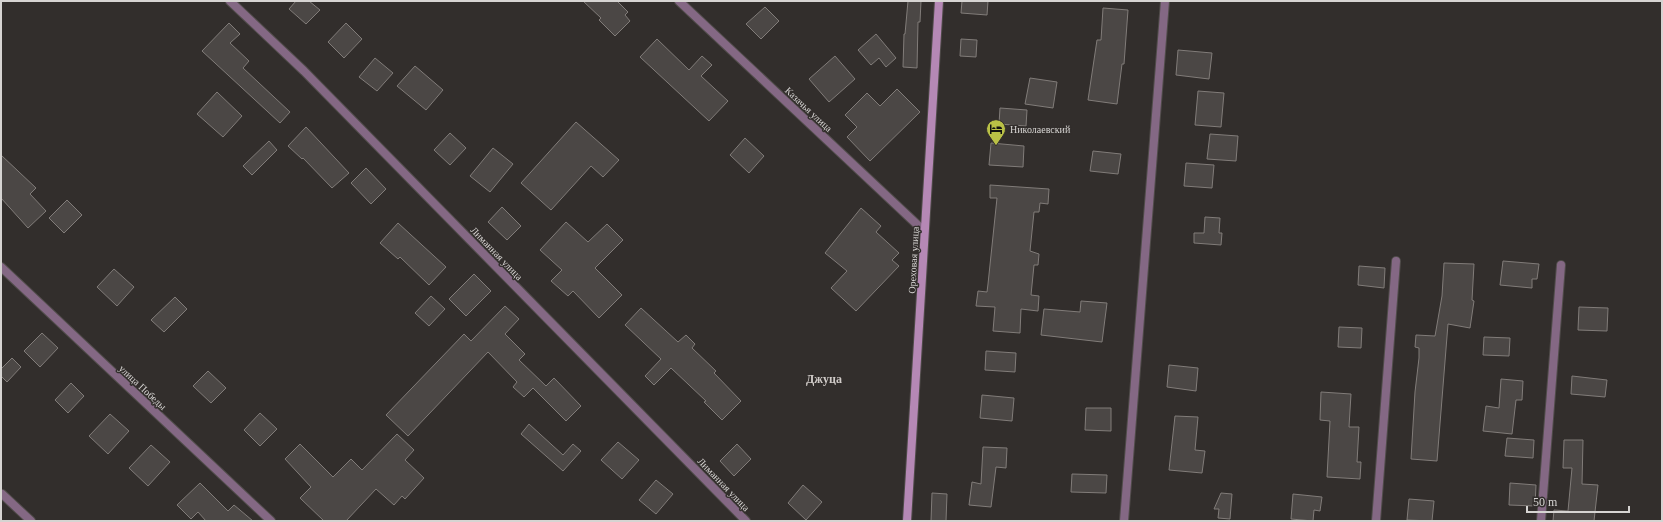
<svg xmlns="http://www.w3.org/2000/svg" width="1663" height="522" viewBox="0 0 1663 522" font-family="Georgia,serif">
  <style>
    .building { fill: #4b4745; stroke: #817c79 }
    .lines { fill: none; stroke-linecap: round; stroke-linejoin: round }
    .minor-casing { stroke: #504c4a; stroke-width: 10 }
    .secondary-casing { stroke: #504c4a; stroke-width: 10 }
    .minor { stroke: #846884; stroke-width: 8 }
    .secondary { stroke: #b588b5; stroke-width: 8 }
    .labels { text-anchor: middle; stroke-width: 3; stroke-linejoin: round; paint-order: stroke }
    .street-label { font-size: 10px; fill: #d6d4d2; stroke: #322e2c }
    .poi-label { font-size: 10px; fill: #d6d4d2; stroke: #322e2c; text-anchor: start }
    .quarter-label { font-size: 12px; font-weight: bold; fill: #d0cbc8; stroke: #322e2c }
  </style>
  <rect width="100%" height="100%" fill="#322e2c"/>
  <path class="building" d="M 296,1 L 309,1 L 320,10 L 306,24 L 289,9 Z
    M 583,1 L 617,1 L 628,12 L 625,15 L 630,21 L 615,36 L 599,20 L 601,18 Z
    M 908,1 L 921,1 L 920,22 L 918,22 L 917,68 L 903,67 L 904,34 L 905,34 Z
    M 962,1 L 988,1 L 987,15 L 961,13 Z
    M 765,7 L 779,21 L 761,39 L 746,24 Z
    M 1103,8 L 1128,10 L 1124,64 L 1122,64 L 1117,104 L 1088,100 L 1097,40 L 1101,40 Z
    M 229,23 L 240,34 L 230,43 L 249,61 L 243,68 L 290,112 L 280,123 L 202,51 Z
    M 346,23 L 362,39 L 344,58 L 328,42 Z
    M 876,34 L 896,58 L 886,67 L 879,58 L 871,65 L 858,50 Z
    M 657,39 L 689,70 L 702,56 L 712,65 L 701,76 L 728,101 L 709,121 L 640,57 Z
    M 961,39 L 977,40 L 976,57 L 960,56 Z
    M 1178,50 L 1212,53 L 1209,79 L 1176,75 Z
    M 835,56 L 855,79 L 829,102 L 809,79 Z
    M 375,58 L 393,73 L 377,91 L 359,77 Z
    M 415,66 L 443,90 L 426,110 L 397,86 Z
    M 1030,78 L 1057,82 L 1053,108 L 1025,104 Z
    M 897,89 L 920,112 L 870,161 L 847,137 L 857,127 L 845,115 L 867,93 L 880,106 Z
    M 1198,91 L 1224,93 L 1221,127 L 1195,125 Z
    M 217,92 L 242,116 L 223,137 L 197,114 Z
    M 1000,108 L 1027,110 L 1026,126 L 999,124 Z
    M 576,122 L 619,160 L 603,177 L 591,166 L 551,210 L 521,183 Z
    M 306,127 L 349,173 L 332,188 L 303,158 L 302,159 L 288,146 Z
    M 450,133 L 466,148 L 450,165 L 434,150 Z
    M 1210,134 L 1238,136 L 1236,161 L 1207,159 Z
    M 745,138 L 764,156 L 749,173 L 730,155 Z
    M 269,141 L 277,150 L 252,175 L 243,166 Z
    M 991,143 L 1024,146 L 1023,167 L 989,165 Z
    M 493,148 L 513,164 L 490,192 L 470,176 Z
    M 1093,151 L 1121,154 L 1118,174 L 1090,171 Z
    M 1,155 L 36,188 L 30,194 L 46,211 L 28,228 L 1,198 Z
    M 1186,163 L 1214,165 L 1212,188 L 1184,186 Z
    M 366,168 L 386,189 L 371,204 L 351,183 Z
    M 990,185 L 1049,189 L 1048,204 L 1040,203 L 1039,212 L 1034,212 L 1030,251 L 1039,254 L 1038,265 L 1034,265 L 1031,295 L 1039,296 L 1038,311 L 1021,309 L 1020,333 L 993,331 L 995,307 L 976,306 L 978,291 L 987,292 L 988,284 L 997,198 L 990,198 Z
    M 67,200 L 82,215 L 64,233 L 49,218 Z
    M 502,207 L 521,226 L 507,240 L 488,222 Z
    M 861,208 L 881,226 L 876,232 L 899,253 L 892,260 L 899,266 L 856,311 L 831,288 L 847,271 L 825,253 Z
    M 1205,217 L 1220,218 L 1219,233 L 1222,233 L 1221,245 L 1194,243 L 1194,233 L 1204,233 Z
    M 566,222 L 588,242 L 607,224 L 623,240 L 595,268 L 622,295 L 599,318 L 573,291 L 568,296 L 551,281 L 562,270 L 540,250 Z
    M 398,223 L 446,267 L 429,285 L 400,257 L 398,259 L 380,243 Z
    M 1503,261 L 1539,264 L 1537,279 L 1532,279 L 1532,288 L 1500,285 Z
    M 1444,263 L 1474,264 L 1472,300 L 1474,301 L 1470,328 L 1448,324 L 1437,461 L 1411,459 L 1415,392 L 1419,358 L 1419,348 L 1415,347 L 1416,335 L 1435,336 L 1442,296 Z
    M 1359,266 L 1385,268 L 1384,288 L 1358,285 Z
    M 114,269 L 134,287 L 117,306 L 97,287 Z
    M 474,274 L 491,291 L 466,316 L 449,299 Z
    M 431,296 L 445,309 L 429,326 L 415,313 Z
    M 175,297 L 187,309 L 164,332 L 151,320 Z
    M 1081,301 L 1107,303 L 1102,342 L 1041,335 L 1044,309 L 1080,312 Z
    M 505,306 L 519,319 L 505,334 L 525,354 L 519,360 L 546,386 L 554,378 L 581,406 L 566,421 L 533,388 L 524,397 L 513,387 L 517,382 L 488,352 L 408,436 L 386,415 L 464,334 L 471,341 Z
    M 1579,307 L 1608,308 L 1607,331 L 1578,330 Z
    M 641,308 L 678,342 L 686,335 L 695,344 L 692,348 L 716,371 L 714,373 L 741,401 L 722,420 L 704,402 L 706,401 L 671,368 L 654,385 L 645,376 L 661,359 L 625,325 Z
    M 1339,327 L 1362,328 L 1361,348 L 1338,347 Z
    M 42,333 L 58,348 L 40,367 L 24,351 Z
    M 1484,337 L 1510,338 L 1509,356 L 1483,355 Z
    M 986,351 L 1016,353 L 1015,372 L 985,370 Z
    M 12,358 L 21,367 L 7,382 L 1,376 L 1,369 Z
    M 1169,365 L 1198,368 L 1196,391 L 1167,387 Z
    M 208,371 L 226,388 L 211,403 L 193,386 Z
    M 1572,376 L 1607,380 L 1605,397 L 1571,394 Z
    M 1501,379 L 1523,381 L 1522,400 L 1516,400 L 1512,434 L 1483,431 L 1486,406 L 1499,408 Z
    M 71,383 L 84,396 L 68,413 L 55,400 Z
    M 1321,392 L 1351,394 L 1349,427 L 1359,427 L 1357,462 L 1361,462 L 1360,479 L 1327,477 L 1330,421 L 1320,420 Z
    M 982,395 L 1014,398 L 1012,421 L 980,418 Z
    M 1086,408 L 1111,408 L 1111,431 L 1085,430 Z
    M 260,413 L 277,429 L 260,446 L 244,430 Z
    M 110,414 L 129,431 L 108,454 L 89,436 Z
    M 1175,416 L 1198,417 L 1195,450 L 1205,451 L 1202,473 L 1169,470 Z
    M 529,424 L 563,455 L 573,444 L 581,451 L 563,471 L 521,434 Z
    M 397,434 L 414,450 L 405,460 L 424,478 L 405,499 L 402,496 L 394,505 L 376,489 L 346,521 L 324,521 L 300,498 L 311,487 L 285,459 L 300,444 L 333,477 L 351,459 L 362,470 Z
    M 1507,438 L 1534,440 L 1533,458 L 1505,456 Z
    M 1564,440 L 1583,440 L 1582,484 L 1598,485 L 1594,521 L 1553,521 L 1554,510 L 1568,511 L 1572,468 L 1563,468 Z
    M 618,442 L 639,460 L 622,479 L 601,460 Z
    M 737,444 L 751,459 L 734,476 L 720,461 Z
    M 151,445 L 170,462 L 148,486 L 129,468 Z
    M 983,447 L 1007,448 L 1006,468 L 996,467 L 991,507 L 969,505 L 972,482 L 981,484 Z
    M 1072,474 L 1107,475 L 1106,493 L 1071,492 Z
    M 656,480 L 673,494 L 656,514 L 639,500 Z
    M 200,483 L 228,511 L 234,505 L 253,521 L 206,521 L 198,512 L 191,519 L 177,505 Z
    M 1510,483 L 1536,485 L 1535,506 L 1509,505 Z
    M 803,485 L 822,502 L 806,520 L 788,503 Z
    M 932,493 L 947,494 L 946,521 L 931,521 Z
    M 1221,493 L 1232,494 L 1230,519 L 1218,518 L 1219,509 L 1214,509 Z
    M 1293,494 L 1322,497 L 1320,511 L 1314,510 L 1313,521 L 1291,519 Z
    M 1409,499 L 1434,501 L 1432,521 L 1407,520 Z"/>
  <g class="lines">
    <g class="minor-casing">
      <path id="minor" d="M 230,1 L 304,71 L 746,521
        M 679,1 L 924,231
        M 1,267 L 271,521
        M 2,494 L 31,521
        M 1124,521 L 1165,1
        M 1376,521 L 1396,261
        M 1541,521 L 1561,265"/>
    </g>
    <g class="secondary-casing">
      <path id="secondary" d="M 907,521 L 939,1"/>
    </g>
    <use href="#minor" class="minor"/>
    <use href="#secondary" class="secondary"/>
  </g>
  <defs>
    <g id="hotel-pin" transform="scale(1)"><path d="M0 17L-7.5 6A9.5 9.5 0 1 1 7.5 6Z" fill="#b9c046" stroke="#322e2c"/><path d="M-6-4.5h1.5V1H6V5H4.5V3h-9V5H-6ZM-4 0a1.8 1.8 0 1 1 3.6 0ZM.5 0V-2.5h3Q6-2.5 6 0Z" fill="#111"/></g>
  </defs>
  <g fill-rule="evenodd">
    <use href="#hotel-pin" x="996" y="129"/>
  </g>
  <g class="labels">
    <g class="street-label">
      <text transform="translate(809 109) rotate(43)" y="4">Казачья улица</text>
      <text transform="translate(497 253) rotate(46)" y="4">Лиманная улица</text>
      <text transform="translate(913 260) rotate(-87)" y="4">Ореховая улица</text>
      <text transform="translate(143 387) rotate(43)" y="4">улица Победы</text>
      <text transform="translate(724 484) rotate(46)" y="4">Лиманная улица</text>
    </g>
    <g class="poi-label">
      <text x="1010" y="133">Николаевский</text>
    </g>
    <g class="quarter-label">
      <text x="824" y="383">Джуца</text>
    </g>
  </g>
  <rect width="1663" height="522" fill="none" stroke="#d6d4d2" stroke-width="4"/>
  <path d="M1527 506v6h102v-6" fill="none" stroke="#d6d4d2" stroke-width="2"/>
  <text x="1533" y="506" font-size="12" fill="#d6d4d2" stroke="#322e2c" stroke-width="3" paint-order="stroke">50 m</text>
</svg>
